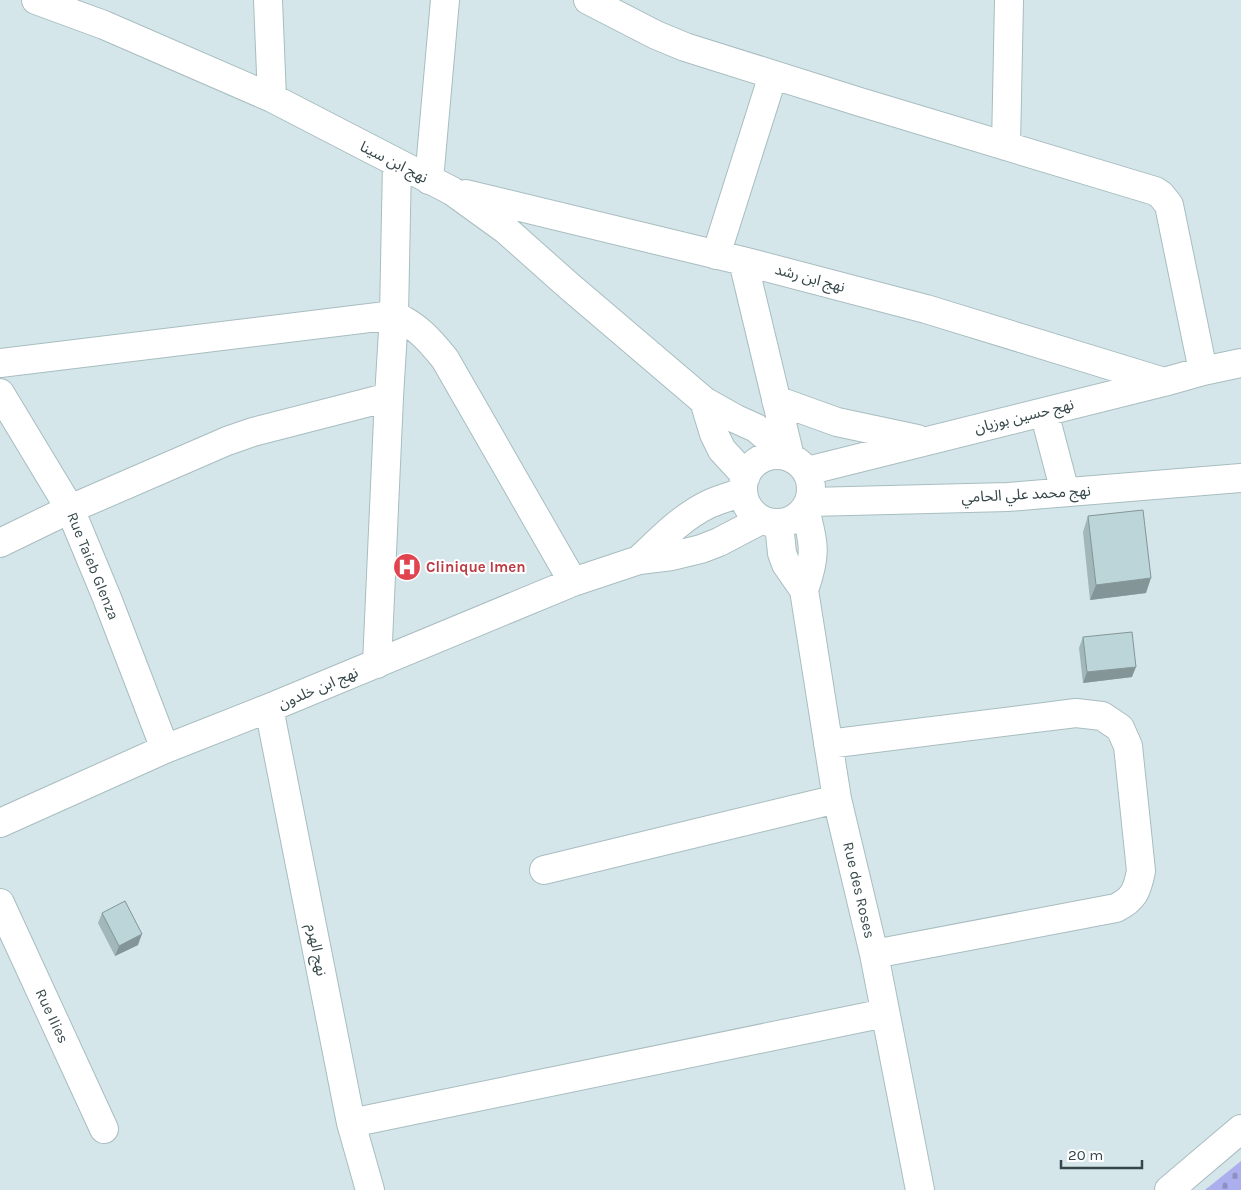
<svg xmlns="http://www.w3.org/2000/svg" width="1241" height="1190" viewBox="0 0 1241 1190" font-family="Karla,'Noto Sans Arabic',sans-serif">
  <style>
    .residential { fill: #d4e6e9 }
    .cemetery { fill: url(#cemetery-stones) }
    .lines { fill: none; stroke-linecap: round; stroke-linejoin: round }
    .minor-casing { stroke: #a8bdc1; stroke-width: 30 }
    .minor { stroke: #fff; stroke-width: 28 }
    .wall { fill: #a1b7ba }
    .shaded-wall { fill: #839597 }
    .building { fill: #bbd5d8; stroke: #839597 }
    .labels { text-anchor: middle; stroke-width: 4; stroke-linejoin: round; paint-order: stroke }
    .street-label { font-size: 15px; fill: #354749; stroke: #fff }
    .health-label { font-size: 15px; font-weight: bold; fill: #be3a42; stroke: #fff; text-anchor: start }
  </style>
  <defs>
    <pattern id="cemetery-stones" width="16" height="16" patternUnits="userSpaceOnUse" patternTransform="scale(1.25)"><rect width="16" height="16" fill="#acafed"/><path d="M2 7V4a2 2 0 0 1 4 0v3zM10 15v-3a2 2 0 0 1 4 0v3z" fill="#8d90c2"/></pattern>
  </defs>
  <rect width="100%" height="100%" fill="#e7f2f5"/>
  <path class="residential" d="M 0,0 L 1241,0 L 1241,1190 L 0,1190 Z"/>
  <path class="cemetery" d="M 1241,1161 L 1241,1190 L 1205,1190 Z"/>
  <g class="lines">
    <g class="minor-casing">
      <path id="minor" d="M 36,0 L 104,25 L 272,98 L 452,191 L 506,230 L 569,286 L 704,401 L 736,419 L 756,428 L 769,439 L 780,455
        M 268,0 L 272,98
        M 588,0 L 656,35 L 685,47 L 860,102 L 1155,191 L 1161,195 L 1169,205 L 1203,371
        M 1006,146 L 1009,0
        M 429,180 L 445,0
        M 466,194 L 743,261 L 926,309 L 1164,382
        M 716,255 L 773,75
        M 743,261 L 790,457
        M 0,363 L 394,315 C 418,327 428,338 445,359 L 573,582
        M 0,393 L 70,509 L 107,598 L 165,749
        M 776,400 L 837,422 L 917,439
        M 704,401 L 714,434 L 722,450 L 746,476
        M 1044,412 L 1065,492
        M743 489a34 34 0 1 1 68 0a34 34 0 1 1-68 0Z
        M 807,471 L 1164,382 L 1203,371 L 1241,363
        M 810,502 L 1008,497 L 1241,478
        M 805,510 C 815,545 816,556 804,590 L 837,799 L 874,954 L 920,1190
        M 779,524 L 782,553 L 786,564 L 804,590
        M 0,543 L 70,509 L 227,441 L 253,432 L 389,397 L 394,315 L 397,164
        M 639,560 C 661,539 682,517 709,504 C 720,499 732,496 743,492
        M 377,664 L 389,397
        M 269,708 L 351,1123 L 370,1190
        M 828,744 L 1076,713 L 1102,716 L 1120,728 L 1128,746 L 1141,871 C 1137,891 1134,899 1116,908 L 874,954
        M 0,823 L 165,749 L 269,708 L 573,582 L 639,560 L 672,556 L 701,549 L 719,542 L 761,520
        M 544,870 L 837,799
        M 0,903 L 104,1129
        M 351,1123 L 885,1013
        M 1169,1190 L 1241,1129"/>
    </g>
    <use href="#minor" class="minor"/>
  </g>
  <path class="wall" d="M 1088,516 L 1146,593 L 1090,600 L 1083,532 Z
    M 1083,637 L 1132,677 L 1083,683 L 1079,648 Z
    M 102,913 L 138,945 L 115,956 L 98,923 Z"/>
  <path class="shaded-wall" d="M 1151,578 L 1146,593 L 1090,600 L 1096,585 Z
    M 1136,667 L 1132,677 L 1083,683 L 1087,672 Z
    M 142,934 L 138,945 L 115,956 L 119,946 Z"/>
  <path class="building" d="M 1143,510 L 1151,578 L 1096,585 L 1088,516 Z
    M 1132,632 L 1136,667 L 1087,672 L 1083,637 Z
    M 125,901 L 142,934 L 119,946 L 102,913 Z"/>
  <defs>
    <g id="hospital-disc" transform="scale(1.4375)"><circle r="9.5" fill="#e0444e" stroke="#fff"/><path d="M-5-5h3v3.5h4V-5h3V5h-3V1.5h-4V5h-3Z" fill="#fff"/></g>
  </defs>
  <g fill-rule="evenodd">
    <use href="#hospital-disc" x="407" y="567"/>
  </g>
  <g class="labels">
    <g class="street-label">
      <text transform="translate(394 162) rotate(27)" y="5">نهج ابن سينا</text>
      <text transform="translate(810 278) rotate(15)" y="5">نهج ابن رشد</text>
      <text transform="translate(1024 416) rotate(-14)" y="5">نهج حسين بوزيان</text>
      <text transform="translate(1026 494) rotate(-3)" y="5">نهج محمد علي الحامي</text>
      <text transform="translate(93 566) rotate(68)" y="5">Rue Taieb Glenza</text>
      <text transform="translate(318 688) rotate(-23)" y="5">نهج ابن خلدون</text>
      <text transform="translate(859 890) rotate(77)" y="5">Rue des Roses</text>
      <text transform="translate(317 950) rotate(79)" y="5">نهج الهرم</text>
      <text transform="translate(52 1016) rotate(65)" y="5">Rue Ilies</text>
    </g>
    <g class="health-label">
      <text x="426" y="572">Clinique Imen</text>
    </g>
  </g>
  <path d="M1061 1160v8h81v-8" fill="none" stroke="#354749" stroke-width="2.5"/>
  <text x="1068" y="1160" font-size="15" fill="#354749" stroke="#ffffff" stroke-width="4" paint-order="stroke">20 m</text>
</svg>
